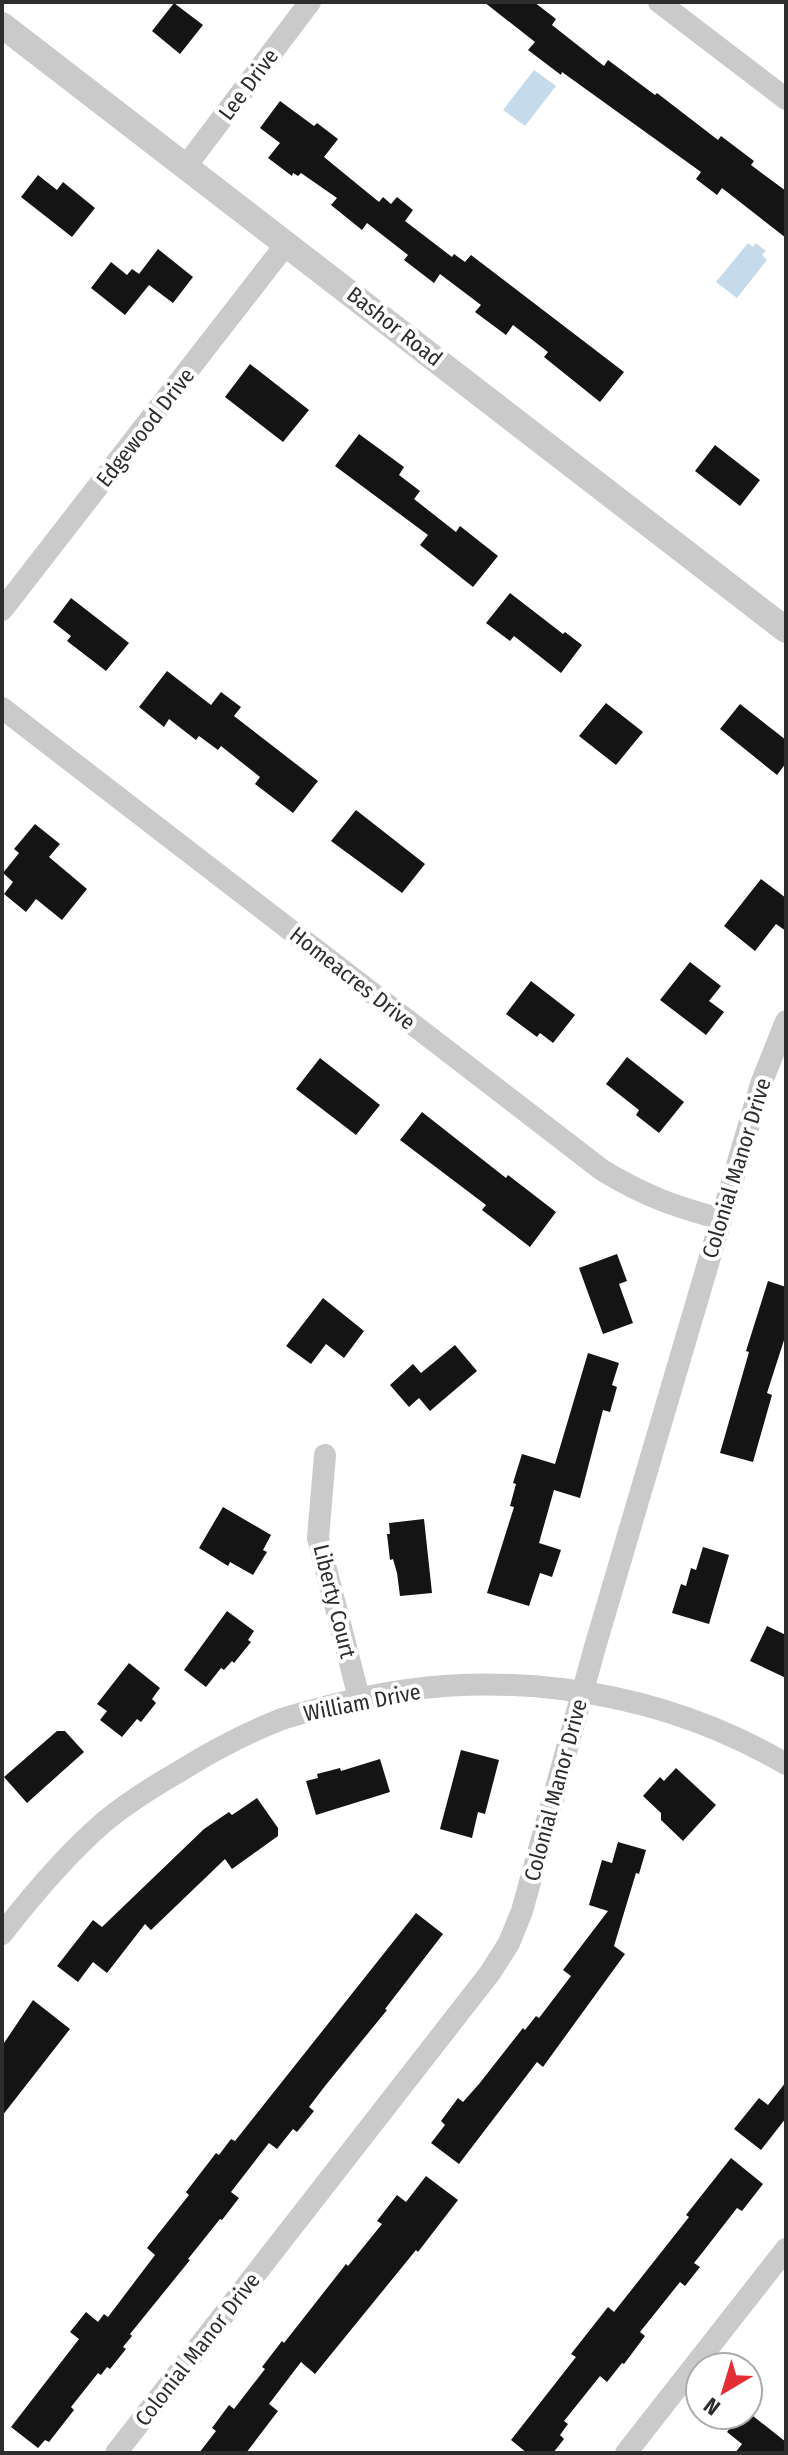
<svg xmlns="http://www.w3.org/2000/svg" width="788" height="2455" viewBox="0 0 788 2455" font-family="'Fira Sans Condensed',sans-serif">
  <style>
    .water { fill: #c5dbeb }
    .building { fill: #141414 }
    .lines { fill: none; stroke-linecap: round; stroke-linejoin: round }
    .minor { stroke: #cacaca; stroke-width: 22 }
    .tertiary { stroke: #cacaca; stroke-width: 26 }
    .labels { text-anchor: middle; stroke-width: 8; stroke-linejoin: round; paint-order: stroke }
    .street-label { font-size: 22px; fill: #2d2d2d; stroke: #fff }
  </style>
  <rect width="100%" height="100%" fill="#fff"/>
  <path class="water" d="M 534,70 L 556,86 L 525,126 L 503,110 Z
    M 748,243 L 753,247 L 756,243 L 766,251 L 762,255 L 767,260 L 737,298 L 716,282 Z"/>
  <path class="building" d="M 484,2 L 534,2 L 556,19 L 552,25 L 604,66 L 608,60 L 655,95 L 657,93 L 718,140 L 721,136 L 754,161 L 751,165 L 786,191 L 786,238 L 722,188 L 717,195 L 696,179 L 701,172 L 562,72 L 561,75 L 528,50 L 535,42 Z
    M 174,3 L 203,25 L 180,54 L 152,31 Z
    M 280,101 L 314,126 L 317,123 L 338,139 L 324,157 L 379,202 L 383,197 L 391,204 L 397,197 L 413,210 L 405,221 L 452,257 L 454,254 L 465,262 L 471,255 L 624,372 L 600,402 L 544,357 L 548,352 L 513,325 L 506,335 L 475,312 L 481,305 L 440,274 L 434,283 L 404,260 L 408,255 L 367,223 L 362,230 L 331,205 L 337,198 L 301,173 L 298,176 L 293,173 L 292,176 L 268,158 L 280,143 L 260,128 Z
    M 38,175 L 57,190 L 63,182 L 95,208 L 72,237 L 21,197 Z
    M 158,249 L 193,277 L 173,303 L 149,285 L 125,315 L 91,288 L 111,262 L 127,275 L 132,269 L 139,274 Z
    M 250,364 L 309,410 L 283,442 L 225,397 Z
    M 359,434 L 404,467 L 399,475 L 420,491 L 414,499 L 456,532 L 460,526 L 498,556 L 473,587 L 420,545 L 428,535 L 335,466 Z
    M 715,445 L 760,480 L 740,506 L 695,471 Z
    M 510,593 L 563,634 L 565,632 L 582,645 L 561,673 L 514,636 L 510,641 L 486,623 Z
    M 71,598 L 129,643 L 106,671 L 67,641 L 71,636 L 53,622 Z
    M 167,671 L 211,705 L 221,692 L 241,707 L 234,716 L 318,781 L 293,813 L 255,784 L 260,777 L 221,746 L 218,750 L 199,736 L 196,740 L 169,719 L 164,727 L 139,707 Z
    M 606,703 L 643,732 L 616,765 L 579,736 Z
    M 740,704 L 786,740 L 786,763 L 777,775 L 720,729 Z
    M 356,810 L 425,864 L 402,893 L 331,841 Z
    M 35,824 L 60,844 L 49,857 L 87,889 L 62,920 L 36,899 L 26,912 L 4,894 L 13,882 L 3,873 L 19,853 L 14,849 Z
    M 761,879 L 786,898 L 786,931 L 776,924 L 755,951 L 724,926 Z
    M 690,962 L 721,986 L 709,1001 L 724,1012 L 706,1035 L 660,1000 Z
    M 531,981 L 575,1015 L 553,1043 L 540,1033 L 537,1037 L 506,1014 Z
    M 627,1057 L 684,1102 L 659,1133 L 636,1115 L 639,1110 L 606,1084 Z
    M 320,1058 L 380,1105 L 356,1135 L 296,1089 Z
    M 422,1112 L 506,1178 L 508,1175 L 556,1212 L 530,1247 L 482,1210 L 486,1205 L 400,1140 Z
    M 617,1254 L 627,1281 L 619,1284 L 633,1323 L 603,1334 L 579,1268 Z
    M 768,1281 L 786,1287 L 786,1334 L 767,1393 L 772,1395 L 753,1462 L 720,1453 L 749,1352 L 746,1351 Z
    M 323,1298 L 364,1331 L 344,1358 L 326,1344 L 311,1364 L 286,1346 Z
    M 455,1345 L 477,1371 L 430,1411 L 419,1398 L 409,1407 L 390,1385 L 413,1364 L 421,1373 Z
    M 588,1353 L 619,1363 L 612,1385 L 617,1387 L 610,1412 L 603,1410 L 580,1498 L 554,1490 L 539,1543 L 561,1550 L 552,1577 L 540,1573 L 529,1606 L 487,1593 L 514,1507 L 510,1506 L 516,1484 L 513,1483 L 522,1454 L 555,1464 Z
    M 223,1507 L 271,1535 L 263,1550 L 267,1552 L 253,1575 L 230,1562 L 228,1566 L 199,1548 Z
    M 424,1519 L 432,1593 L 400,1596 L 397,1573 L 393,1559 L 390,1560 L 387,1534 L 390,1534 L 389,1523 Z
    M 703,1547 L 729,1555 L 709,1624 L 672,1613 L 681,1584 L 686,1586 L 691,1568 L 696,1570 Z
    M 227,1611 L 254,1631 L 248,1640 L 251,1642 L 234,1663 L 232,1661 L 224,1670 L 221,1668 L 206,1687 L 184,1670 Z
    M 767,1626 L 786,1635 L 786,1678 L 750,1661 Z
    M 129,1663 L 160,1688 L 152,1699 L 156,1703 L 141,1722 L 137,1719 L 122,1737 L 100,1720 L 107,1711 L 97,1704 Z
    M 57,1731 L 65,1731 L 84,1752 L 27,1803 L 4,1777 Z
    M 461,1750 L 499,1760 L 485,1814 L 478,1812 L 472,1838 L 440,1829 Z
    M 380,1759 L 390,1792 L 316,1815 L 306,1781 L 318,1778 L 317,1774 L 340,1768 L 341,1771 Z
    M 676,1768 L 716,1805 L 683,1841 L 661,1820 L 661,1813 L 643,1796 L 660,1777 L 664,1781 Z
    M 257,1798 L 278,1828 L 278,1836 L 232,1869 L 225,1859 L 151,1930 L 145,1924 L 107,1973 L 93,1962 L 78,1982 L 57,1966 L 93,1920 L 102,1927 L 204,1829 L 229,1812 L 232,1815 Z
    M 618,1842 L 646,1850 L 639,1874 L 636,1873 L 614,1946 L 625,1954 L 543,2067 L 537,2062 L 459,2164 L 431,2143 L 445,2125 L 441,2121 L 458,2098 L 463,2102 L 479,2084 L 523,2028 L 525,2030 L 536,2016 L 539,2018 L 571,1976 L 563,1970 L 608,1911 L 589,1905 L 602,1860 L 612,1863 Z
    M 416,1913 L 443,1934 L 385,2009 L 387,2010 L 325,2086 L 309,2107 L 314,2111 L 297,2132 L 293,2129 L 277,2149 L 269,2143 L 231,2192 L 239,2198 L 222,2220 L 220,2219 L 188,2259 L 190,2260 L 130,2334 L 132,2336 L 123,2347 L 126,2349 L 110,2369 L 107,2367 L 101,2375 L 98,2373 L 71,2407 L 74,2410 L 49,2442 L 45,2440 L 38,2448 L 11,2427 L 79,2339 L 70,2332 L 86,2312 L 98,2322 L 104,2314 L 108,2317 L 155,2255 L 147,2248 L 189,2195 L 186,2192 L 216,2153 L 219,2155 L 231,2139 L 235,2141 Z
    M 33,2000 L 70,2029 L 2,2116 L 2,2046 Z
    M 786,2082 L 786,2118 L 761,2150 L 734,2129 L 759,2098 L 768,2105 Z
    M 731,2158 L 763,2184 L 742,2211 L 737,2208 L 702,2253 L 694,2263 L 700,2267 L 685,2286 L 680,2282 L 640,2332 L 645,2336 L 624,2364 L 622,2363 L 607,2382 L 600,2376 L 564,2421 L 568,2424 L 560,2435 L 564,2439 L 553,2453 L 527,2453 L 511,2440 L 576,2357 L 571,2354 L 608,2307 L 614,2312 L 689,2217 L 686,2215 Z
    M 426,2176 L 458,2200 L 418,2252 L 416,2250 L 315,2374 L 301,2362 L 269,2404 L 278,2411 L 246,2453 L 199,2453 L 216,2431 L 212,2428 L 229,2405 L 234,2409 L 265,2369 L 262,2367 L 282,2341 L 284,2343 L 346,2264 L 348,2266 L 382,2224 L 377,2221 L 397,2195 L 406,2202 Z
    M 748,2412 L 786,2442 L 786,2453 L 735,2453 L 742,2444 L 727,2432 L 740,2415 L 748,2415 Z"/>
  <g class="lines">
    <path class="minor" d="M 659,2 L 786,99
      M 186,166 L 310,2
      M 2,610 L 287,243
      M 2,708 L 602,1170 C 645,1196 673,1206 721,1219
      M 325,1455 L 318,1538 L 359,1698
      M 2,1934 C 33,1894 66,1855 104,1822 C 127,1803 154,1786 180,1771 C 212,1751 246,1733 282,1719 C 297,1714 314,1710 329,1706 C 482,1664 649,1684 786,1764
      M 116,2453 L 490,1973 L 509,1943 L 522,1911 L 595,1647 L 761,1084 L 786,1021
      M 626,2453 L 786,2249"/>
    <path class="tertiary" d="M 2,25 L 786,630"/>
  </g>
  <g class="labels">
    <g class="street-label">
      <text transform="translate(248 84) rotate(-53)" y="8">Lee Drive</text>
      <text transform="translate(395 326) rotate(38)" y="8">Bashor Road</text>
      <text transform="translate(145 427) rotate(-52)" y="8">Edgewood Drive</text>
      <text transform="translate(353 978) rotate(38)" y="8">Homeacres Drive</text>
      <text transform="translate(736 1168) rotate(-73)" y="8">Colonial Manor Drive</text>
      <text transform="translate(335 1601) rotate(76)" y="8">Liberty Court</text>
      <text transform="translate(362 1702) rotate(-11)" y="8">William Drive</text>
      <text transform="translate(555 1790) rotate(-75)" y="8">Colonial Manor Drive</text>
      <text transform="translate(197 2349) rotate(-52)" y="8">Colonial Manor Drive</text>
    </g>
  </g>
  <rect width="788" height="2455" fill="none" stroke="#2d2d2d" stroke-width="8"/>
  <g transform="translate(724 2391) rotate(218)"><circle r="38" fill="#ffffff" stroke="#ababab" stroke-width="2"/>
  <path d="M0-6L14 30L0 20L-14 30Z" fill="#e52d35"/>
  <text y="-12" font-size="22" font-weight="bold" text-anchor="middle" fill="#2d2d2d">N</text>
  </g>
</svg>
